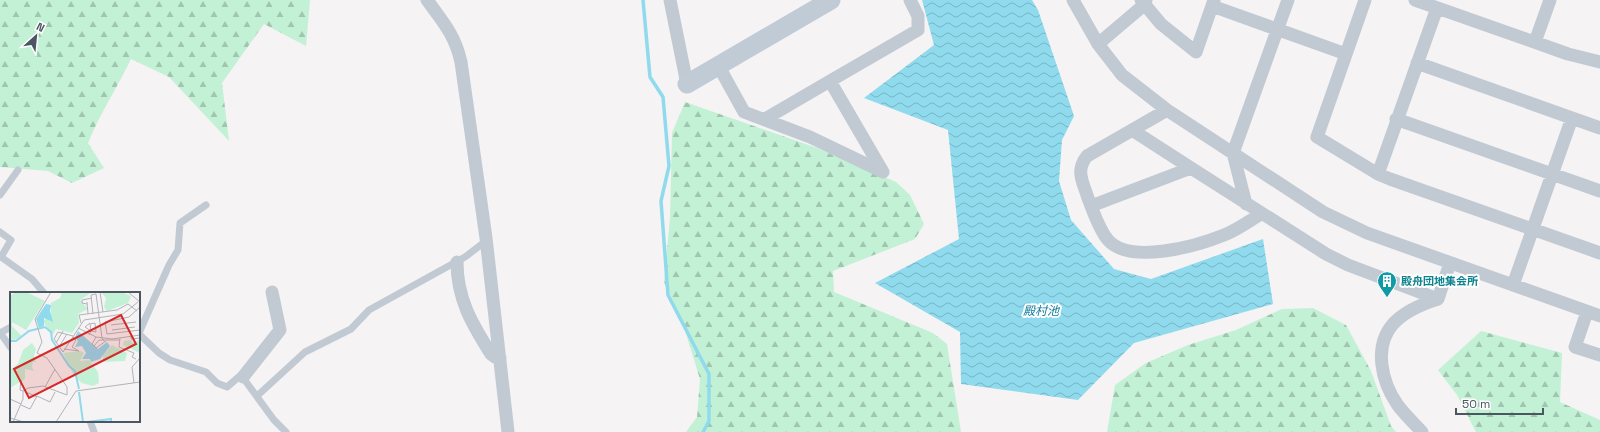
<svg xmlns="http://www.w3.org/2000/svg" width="1600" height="432" viewBox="0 0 1600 432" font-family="'Space Grotesk','Noto Sans JP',sans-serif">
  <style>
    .forest { fill: url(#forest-firs) }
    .water { fill: url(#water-waves) }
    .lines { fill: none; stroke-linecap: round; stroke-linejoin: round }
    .stream { stroke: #90daee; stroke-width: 3.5 }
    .lane { stroke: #c1cad2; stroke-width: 7 }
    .street { stroke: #c1cad2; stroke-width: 13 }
    .secondary { stroke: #c1cbd6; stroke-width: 19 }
    .labels { text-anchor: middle; stroke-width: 4; stroke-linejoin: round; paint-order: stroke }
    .culture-label { font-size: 11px; font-weight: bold; fill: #0d838f; stroke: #fff; text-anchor: start }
    .water-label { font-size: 12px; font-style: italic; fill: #0c7c9b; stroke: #fff }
    .inset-river { fill: none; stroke: #90daee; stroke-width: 2 }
    .inset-road { fill: none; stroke: #b1b4b9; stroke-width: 1 }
    .view { fill: #d62828; fill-opacity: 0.15; stroke: #d62828; stroke-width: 2 }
    .inset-edge { fill: none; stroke: #4a5661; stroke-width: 2 }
  </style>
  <defs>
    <pattern id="forest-firs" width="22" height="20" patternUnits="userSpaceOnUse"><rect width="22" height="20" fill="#c3f1d5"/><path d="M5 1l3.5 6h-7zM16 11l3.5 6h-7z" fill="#a0c6b0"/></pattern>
    <pattern id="water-waves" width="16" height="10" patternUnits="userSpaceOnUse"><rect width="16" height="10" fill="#90daee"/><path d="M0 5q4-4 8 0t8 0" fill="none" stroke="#78b4c4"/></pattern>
  </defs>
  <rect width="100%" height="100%" fill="#f5f3f3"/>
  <path class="forest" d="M 0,0 L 310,0 L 306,46 L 264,24 L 222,83 L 229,141 L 169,77 L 131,59 C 117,88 100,113 88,143 L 104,168 L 72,183 L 48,171 L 0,167 Z
    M 685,102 L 817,148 L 896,182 L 910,195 L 924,224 L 915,239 L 833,271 L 834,292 L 933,333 L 947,344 L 961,432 L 686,432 L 697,417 L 700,379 L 683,324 L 664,282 L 670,218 L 672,133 Z
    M 1313,308 L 1346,325 L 1371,371 L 1391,426 L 1396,432 L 1107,432 L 1115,385 L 1146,363 L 1188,345 L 1236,330 L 1282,309 Z
    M 1481,331 L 1562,353 L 1560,402 L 1600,420 L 1600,432 L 1476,432 L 1457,395 L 1438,370 Z"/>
  <path class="water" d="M 922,0 L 1032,0 L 1038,10 L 1074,116 L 1062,140 L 1059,181 L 1071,220 L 1114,269 L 1151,279 L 1263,239 L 1273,304 L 1134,343 L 1078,400 L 961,384 L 960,332 L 875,283 L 959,239 L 948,130 L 864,98 L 934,45 Z"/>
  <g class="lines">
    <path class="stream" d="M 643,0 L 650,77 L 663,97 L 669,166 L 661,201 L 668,295 L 709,374 L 709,421 L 703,432"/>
    <path class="lane" d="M 0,195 L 18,170
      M 0,232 L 11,240 L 1,257 L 32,279 L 44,293
      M 0,333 L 11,327
      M 139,333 L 169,265 L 178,250 L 180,223 L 206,205
      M 1,334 L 11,348
      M 139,334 L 159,353 L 170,360 L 206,372 L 217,383 L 227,387 L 241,375 L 274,420 L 286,432
      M 257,396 L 305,352 L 351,329 L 369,310 L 465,257 L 482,244 L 487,244
      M 90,421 L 94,432"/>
    <path class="street" d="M 427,0 C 443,22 455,35 461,62 L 486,238 L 508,432
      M 670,0 L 687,84
      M 1073,0 L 1098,44 L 1122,75 L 1167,110 L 1323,212 L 1367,233 L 1600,316
      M 1141,0 L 1161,24 L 1196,52 L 1214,0
      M 1365,0 L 1317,137 L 1378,174 L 1390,179 L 1600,253
      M 1415,0 L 1568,54 L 1600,62
      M 1212,6 L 1346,54
      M 1535,42 L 1550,0
      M 1098,44 L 1144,5 L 1146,0
      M 1417,63 L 1600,128
      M 718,65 L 744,112 L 810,137 L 883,172 L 830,81 L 918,30 L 918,16 L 910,0
      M 1167,110 L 1087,156 C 1075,171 1083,182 1088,198 C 1092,209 1100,231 1108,240 C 1130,265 1197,246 1224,235 C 1237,230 1249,221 1261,214
      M 765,119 L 830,81
      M 1396,119 L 1600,191
      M 1132,130 L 1191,168
      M 1378,174 L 1437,8
      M 1246,204 L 1233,153 L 1288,0
      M 1091,206 L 1191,168 L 1326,254 L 1348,265 L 1438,299
      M 457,262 C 457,299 472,324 491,354 L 495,357 L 500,358
      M 1513,285 L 1572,118
      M 1438,299 L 1450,263
      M 1587,312 L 1575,347 L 1600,355
      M 243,377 L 280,330 L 272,292
      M 1422,432 C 1414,423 1404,414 1397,404 C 1382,382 1373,347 1393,324 C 1404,312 1422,304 1438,299"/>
    <path class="secondary" d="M 687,84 L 831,0"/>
  </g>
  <defs>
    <g id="building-pin" transform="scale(1)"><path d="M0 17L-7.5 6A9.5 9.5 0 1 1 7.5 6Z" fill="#0f9aa8" stroke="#fff"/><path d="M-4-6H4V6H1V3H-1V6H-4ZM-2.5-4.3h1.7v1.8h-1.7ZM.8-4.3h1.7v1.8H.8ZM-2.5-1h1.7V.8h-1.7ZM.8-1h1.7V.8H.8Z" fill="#fff"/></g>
  </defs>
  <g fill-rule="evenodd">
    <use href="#building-pin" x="1387" y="281"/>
  </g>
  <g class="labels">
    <g class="culture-label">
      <text x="1401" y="285">殿舟団地集会所</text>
    </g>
    <g class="water-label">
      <text x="1041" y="315">殿村池</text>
    </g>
  </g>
  <g transform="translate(10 292)">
    <rect width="130" height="130" fill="#f5f3f3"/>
    <path d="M 6,0 L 16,0 L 35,9 L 16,38 L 2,30 L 2,34 L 11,43 L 10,46 L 3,48 L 0,47 L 0,4 ZM 52,0 L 82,0 L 70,8 L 78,17 L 68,22 L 69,31 L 62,41 L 46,37 L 42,44 L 33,29 L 37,26 L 41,30 L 41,11 L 50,6 ZM 91,0 L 111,0 L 121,4 L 120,7 L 118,11 L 97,19 L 94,15 L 96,6 ZM 121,48 L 122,51 L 130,48 L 130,61 L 113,53 L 114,49 ZM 22,51 L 26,57 L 24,64 L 26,70 L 23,70 L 22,75 L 24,79 L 15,77 L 15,87 L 0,96 L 0,78 L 8,72 L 13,58 ZM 102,53 L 117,61 L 115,69 L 93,70 L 93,63 ZM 70,59 L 74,61 L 70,69 L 79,68 L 88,80 L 89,91 L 83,94 L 72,91 L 64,84 L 54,63 L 53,61 Z" fill="#c3f1d5"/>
    <path d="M 36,12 L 41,13 L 40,19 L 43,30 L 34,26 L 34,34 L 29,36 L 26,27 ZM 68,39 L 88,57 L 97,50 L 100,54 L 90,67 L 81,70 L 80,67 L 72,67 L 76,61 L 72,54 L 65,55 L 68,49 L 65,45 Z" fill="#90daee"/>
    <path class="inset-river" d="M 0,49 L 6,49 L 19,39 L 35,35 L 41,40 L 42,48 L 59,74 L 65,79 L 69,97M 69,100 L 73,130M 77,130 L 101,127 L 101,130"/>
    <path class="inset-road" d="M 41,0 L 25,27 L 32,50 L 27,61 L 37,66 L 57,95 L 57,103M 90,0 L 93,20M 118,0 L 130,10M 77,10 L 78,22M 77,12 L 72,11 L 72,8 L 82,6M 130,15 L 119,25 L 95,30 L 97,42 L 130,38M 83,22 L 81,3 L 86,2 L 92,46 L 94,49M 71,31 L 69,23 L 107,18 L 118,12 L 127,19M 80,31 L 75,35 L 81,39M 101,33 L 126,30M 68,36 L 86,45 L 102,47 L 130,43M 102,38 L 125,35M 79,43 L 81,39 L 86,40 L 85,31 L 80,32 L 81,39M 63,44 L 48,40 L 44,47 L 53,60 L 74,28 L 113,22 L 128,10M 121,44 L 121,47 L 130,46M 86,45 L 82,52 L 86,56 L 96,49M 110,46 L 109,55 L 124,61 L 122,65 L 126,67M 46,51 L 53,39M 84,54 L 89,48 L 110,48M 49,55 L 57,42M 54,57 L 69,59 L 62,55 L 66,48 L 63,45M 11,88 L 10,98 L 13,99M 124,91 L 122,75 L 130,66M 35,95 L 45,77M 16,100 L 27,105M 0,107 L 11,112M 11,113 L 20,117 L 27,104 L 40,110 L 45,100M 0,126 L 14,130M 3,130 L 13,107 L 13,99 L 18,96 L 33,94 L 57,103M 46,130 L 66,99 L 130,90"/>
    <path class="view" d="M 111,23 L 126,52 L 19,106 L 4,77 Z"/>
    <rect width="130" height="130" class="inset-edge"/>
  </g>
  <g transform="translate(36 36) rotate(27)" stroke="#ffffff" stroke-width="3" paint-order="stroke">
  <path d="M0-3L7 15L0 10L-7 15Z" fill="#4a5661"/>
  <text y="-6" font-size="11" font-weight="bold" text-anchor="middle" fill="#4a5661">N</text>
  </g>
  <path d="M1456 408v6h87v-6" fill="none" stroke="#4a5661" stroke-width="2"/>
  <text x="1462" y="408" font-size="12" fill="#4a5661" stroke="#ffffff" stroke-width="3" paint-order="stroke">50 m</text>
</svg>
